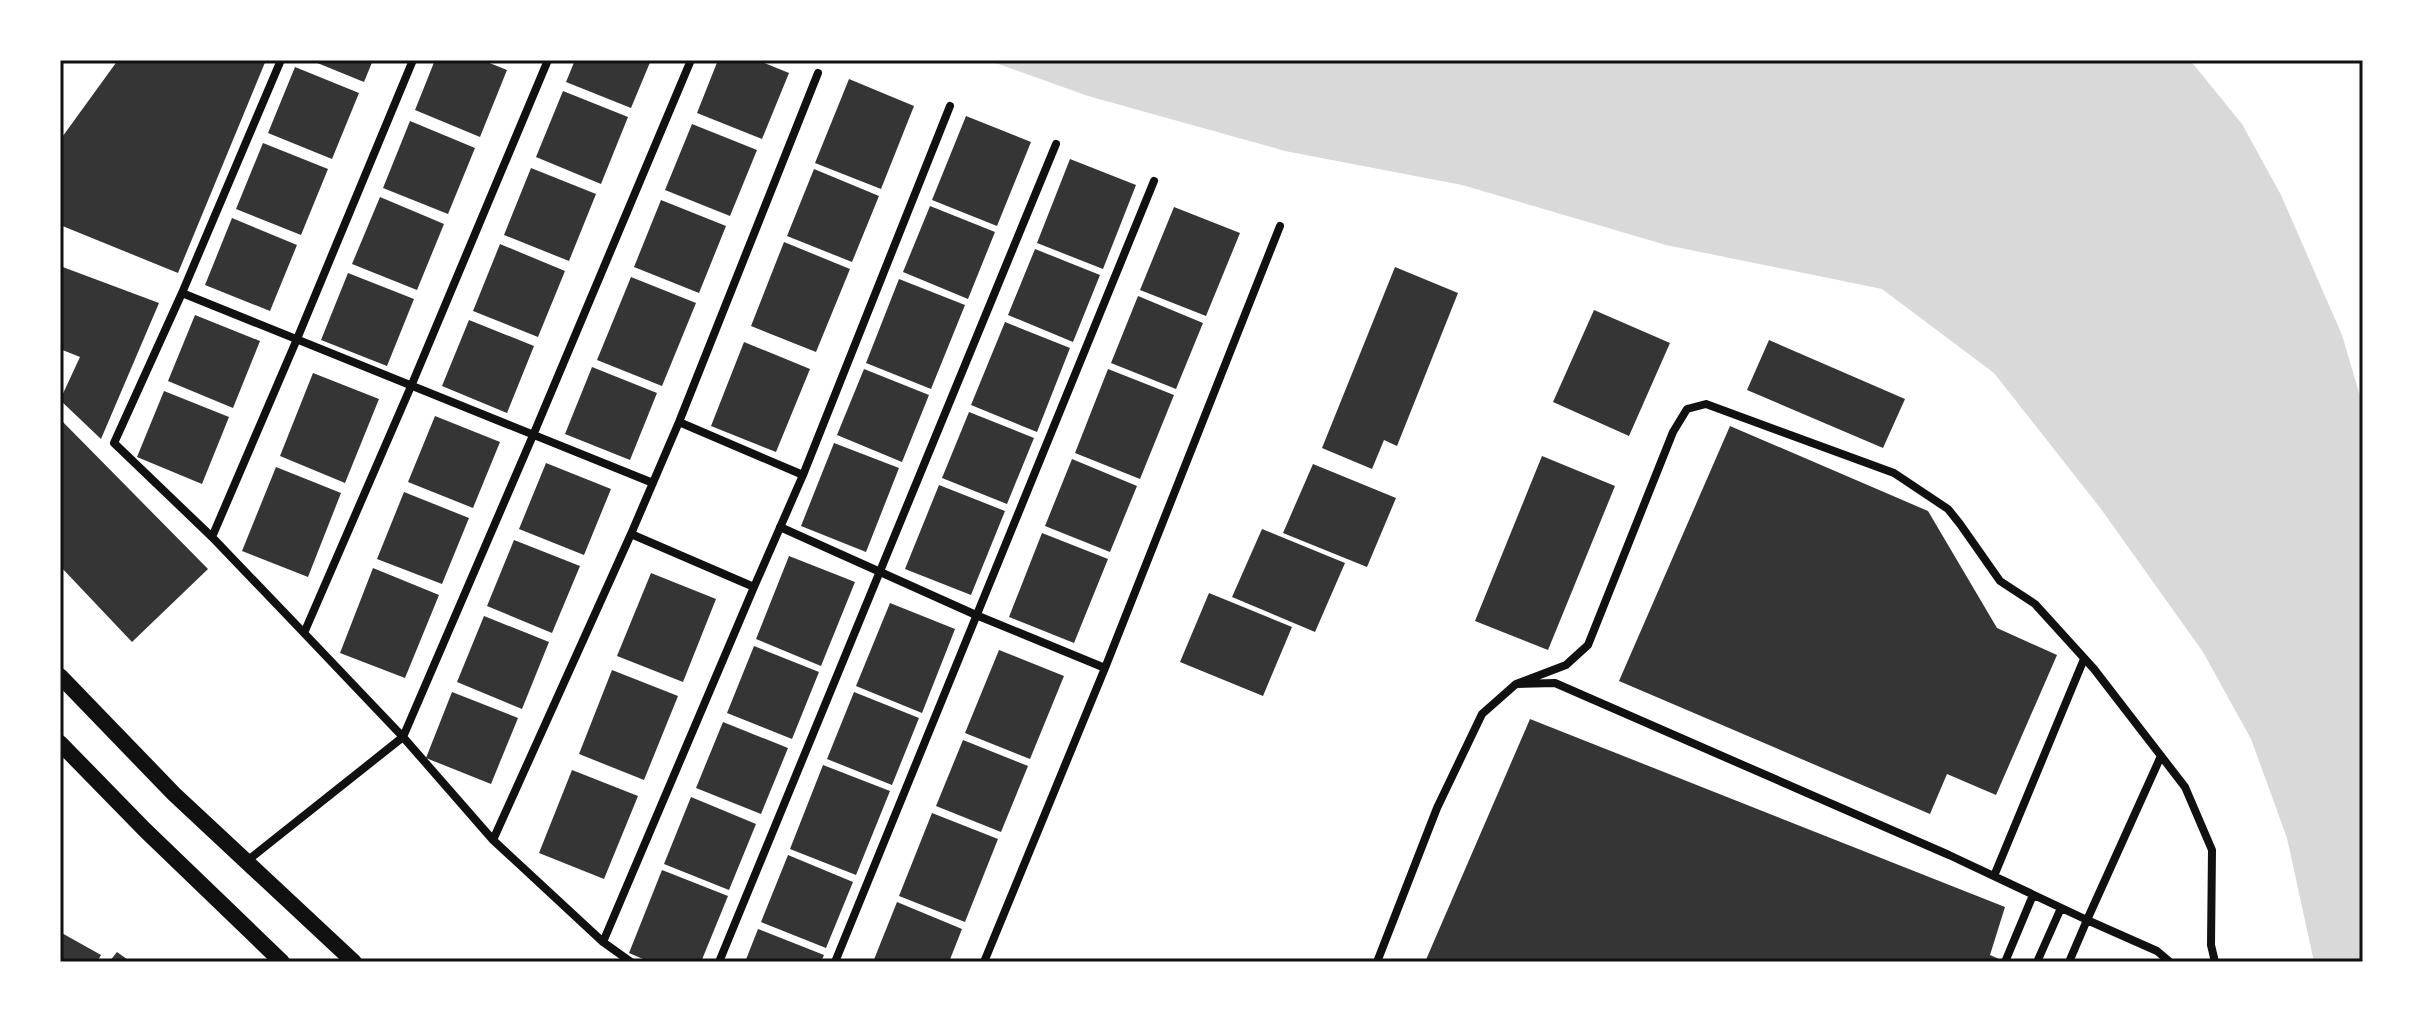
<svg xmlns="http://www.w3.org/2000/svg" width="2423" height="1022" viewBox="0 0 2423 1022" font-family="Karla,sans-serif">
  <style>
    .water { fill: #d9d9d9 }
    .building { fill: #353535 }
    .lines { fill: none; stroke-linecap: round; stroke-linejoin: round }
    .minor { stroke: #111; stroke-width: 8 }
    .secondary { stroke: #111; stroke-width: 16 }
    .neatline { fill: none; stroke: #111; stroke-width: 3 }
  </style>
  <rect width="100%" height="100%" fill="#fff"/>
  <path class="water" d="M 987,60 L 2190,60 L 2242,124 L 2281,195 L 2342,335 L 2363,406 L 2363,962 L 2314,962 L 2287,838 L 2251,739 L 2203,652 L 2101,509 L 1994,373 L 1882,289 L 1666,245 L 1462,185 L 1285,151 L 1088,96 Z"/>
  <path class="building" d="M 118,60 L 266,60 L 178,273 L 60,225 L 60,140 Z
    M 310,60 L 373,60 L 364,82 Z
    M 435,60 L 482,60 L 507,70 L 480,137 L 415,110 Z
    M 575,60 L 651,60 L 631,108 L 566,82 Z
    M 718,60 L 757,60 L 789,73 L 762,139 L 697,113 Z
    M 295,67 L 359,93 L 332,159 L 268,133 Z
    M 849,79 L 914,106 L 881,189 L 815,163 Z
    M 563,91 L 628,117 L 601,184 L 536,157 Z
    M 966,116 L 1031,142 L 997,226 L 932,200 Z
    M 410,121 L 475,148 L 448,214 L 383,188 Z
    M 692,124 L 757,150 L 730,216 L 665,190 Z
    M 263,143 L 328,169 L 301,235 L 236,209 Z
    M 1070,159 L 1136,185 L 1103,269 L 1037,243 Z
    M 531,168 L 596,194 L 569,261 L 504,235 Z
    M 814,169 L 879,196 L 852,262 L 787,236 Z
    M 380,197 L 444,224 L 417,290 L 352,264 Z
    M 661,200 L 726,226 L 699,293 L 634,267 Z
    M 930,206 L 995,232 L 968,299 L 903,272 Z
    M 1174,207 L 1240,233 L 1206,316 L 1140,290 Z
    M 232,218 L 297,245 L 270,311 L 205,285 Z
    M 784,242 L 850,269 L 816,352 L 751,326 Z
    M 500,244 L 565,271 L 538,337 L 473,311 Z
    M 1035,249 L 1100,275 L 1073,342 L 1008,315 Z
    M 60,266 L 159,303 L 101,439 L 60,400 L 80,357 L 60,349 Z
    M 1395,267 L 1458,293 L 1397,446 L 1384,440 L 1372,469 L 1322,448 Z
    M 348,273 L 414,299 L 387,366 L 321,340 Z
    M 631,277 L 696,303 L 662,386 L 597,360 Z
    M 899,279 L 965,305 L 931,389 L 866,363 Z
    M 1138,296 L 1203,323 L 1176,389 L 1111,363 Z
    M 1594,310 L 1670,343 L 1629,436 L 1553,402 Z
    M 195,315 L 260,341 L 233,408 L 168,381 Z
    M 469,320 L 534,346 L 507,413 L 442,386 Z
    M 1005,322 L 1070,348 L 1037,432 L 971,405 Z
    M 1769,340 L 1905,399 L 1883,448 L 1747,390 Z
    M 744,342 L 810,369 L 776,452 L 711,426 Z
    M 592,367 L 657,393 L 630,460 L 565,434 Z
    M 864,369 L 929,395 L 902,462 L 837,435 Z
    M 1108,369 L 1174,395 L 1140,479 L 1075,453 Z
    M 313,373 L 379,399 L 345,483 L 280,456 Z
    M 164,391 L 229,417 L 202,484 L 137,457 Z
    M 969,412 L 1034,438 L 1007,504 L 942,478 Z
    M 435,416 L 500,442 L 473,508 L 408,482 Z
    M 60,419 L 208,569 L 132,642 L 60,566 Z
    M 1730,426 L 1928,511 L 1997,628 L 2057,655 L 1996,795 L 1947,774 L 1930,814 L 1619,681 Z
    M 834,443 L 899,468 L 866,552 L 801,526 Z
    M 1542,456 L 1615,486 L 1548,650 L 1475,621 Z
    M 1072,459 L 1137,486 L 1110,552 L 1045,526 Z
    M 546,463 L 611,489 L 584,555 L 519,529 Z
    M 1313,464 L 1396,498 L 1367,567 L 1283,533 Z
    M 276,467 L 341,493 L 308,577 L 242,551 Z
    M 939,485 L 1005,511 L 971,595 L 905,569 Z
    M 404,492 L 469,518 L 442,584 L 377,559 Z
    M 1262,529 L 1345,563 L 1315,632 L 1232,597 Z
    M 1042,533 L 1108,559 L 1074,643 L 1009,617 Z
    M 514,540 L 580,566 L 552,633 L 487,606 Z
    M 789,556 L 855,582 L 821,666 L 756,639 Z
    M 373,568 L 439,595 L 405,678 L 340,653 Z
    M 651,573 L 716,599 L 683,682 L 617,656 Z
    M 1209,593 L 1292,627 L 1263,696 L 1180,662 Z
    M 890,603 L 955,629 L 922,713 L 856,686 Z
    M 484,616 L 549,642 L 522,709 L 457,682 Z
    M 754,646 L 819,672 L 792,739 L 727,713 Z
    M 999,650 L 1064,676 L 1030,759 L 965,733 Z
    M 612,670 L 678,696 L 644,780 L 579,754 Z
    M 452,692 L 518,718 L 491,784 L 426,758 Z
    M 854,692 L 919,718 L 892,785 L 827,759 Z
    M 1530,719 L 2005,907 L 1990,955 L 2006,962 L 1425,962 Z
    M 723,722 L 788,748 L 761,814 L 696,788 Z
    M 963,740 L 1028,766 L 1001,832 L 936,806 Z
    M 823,765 L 890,791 L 856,875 L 790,849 Z
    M 572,770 L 638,796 L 604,879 L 539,853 Z
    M 691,797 L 756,824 L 729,890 L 664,864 Z
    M 932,813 L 998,839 L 965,922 L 899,896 Z
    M 788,855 L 853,882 L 826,948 L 761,922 Z
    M 662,870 L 728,896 L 701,962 L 650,962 L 629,953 Z
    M 897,902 L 962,929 L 949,962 L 873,962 Z
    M 758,929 L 824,955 L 821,962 L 745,962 Z
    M 60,932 L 101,955 L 97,962 L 60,962 Z
    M 117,952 L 131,962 L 109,962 Z"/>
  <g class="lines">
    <path class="minor" d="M 281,60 L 182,293 L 114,443 L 212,537 L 304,633 L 403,737 L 493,840 L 603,942 L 631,962
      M 182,293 L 653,483
      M 679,422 L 803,475 L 754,587 L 631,534 L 679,422 L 818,73
      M 803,475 L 950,106
      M 780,527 L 976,615 L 1105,668
      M 212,537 L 297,339 L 413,60
      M 304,633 L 412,384 L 548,60
      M 1516,684 L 1566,665 L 1588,645 L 1673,432 L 1687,409 L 1706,404 L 1894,473 L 1948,509 L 1960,524 L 2000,581 L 2035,604 L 2094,669 L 2185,787 L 2212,850 L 2211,945 L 2215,962
      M 2161,756 L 2087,920 L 2157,951 L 2170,962
      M 493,840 L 631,534
      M 247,861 L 403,737 L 534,433 L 691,60
      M 1994,876 L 2084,659
      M 603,942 L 754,587
      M 719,962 L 1056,144
      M 835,962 L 1154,181
      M 984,962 L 1105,668 L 1280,226
      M 1377,962 L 1437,808 L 1482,714 L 1516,684 L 1555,683 L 1949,855 L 2087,920 L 2069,962
      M 2005,962 L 2033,895
      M 2037,962 L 2061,908"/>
    <path class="secondary" d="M 60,676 L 174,794 L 354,962
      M 60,743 L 145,830 L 282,962"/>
  </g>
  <rect width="2423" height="1022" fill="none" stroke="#ffffff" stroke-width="124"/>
  <rect x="62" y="62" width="2299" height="898" class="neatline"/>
</svg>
